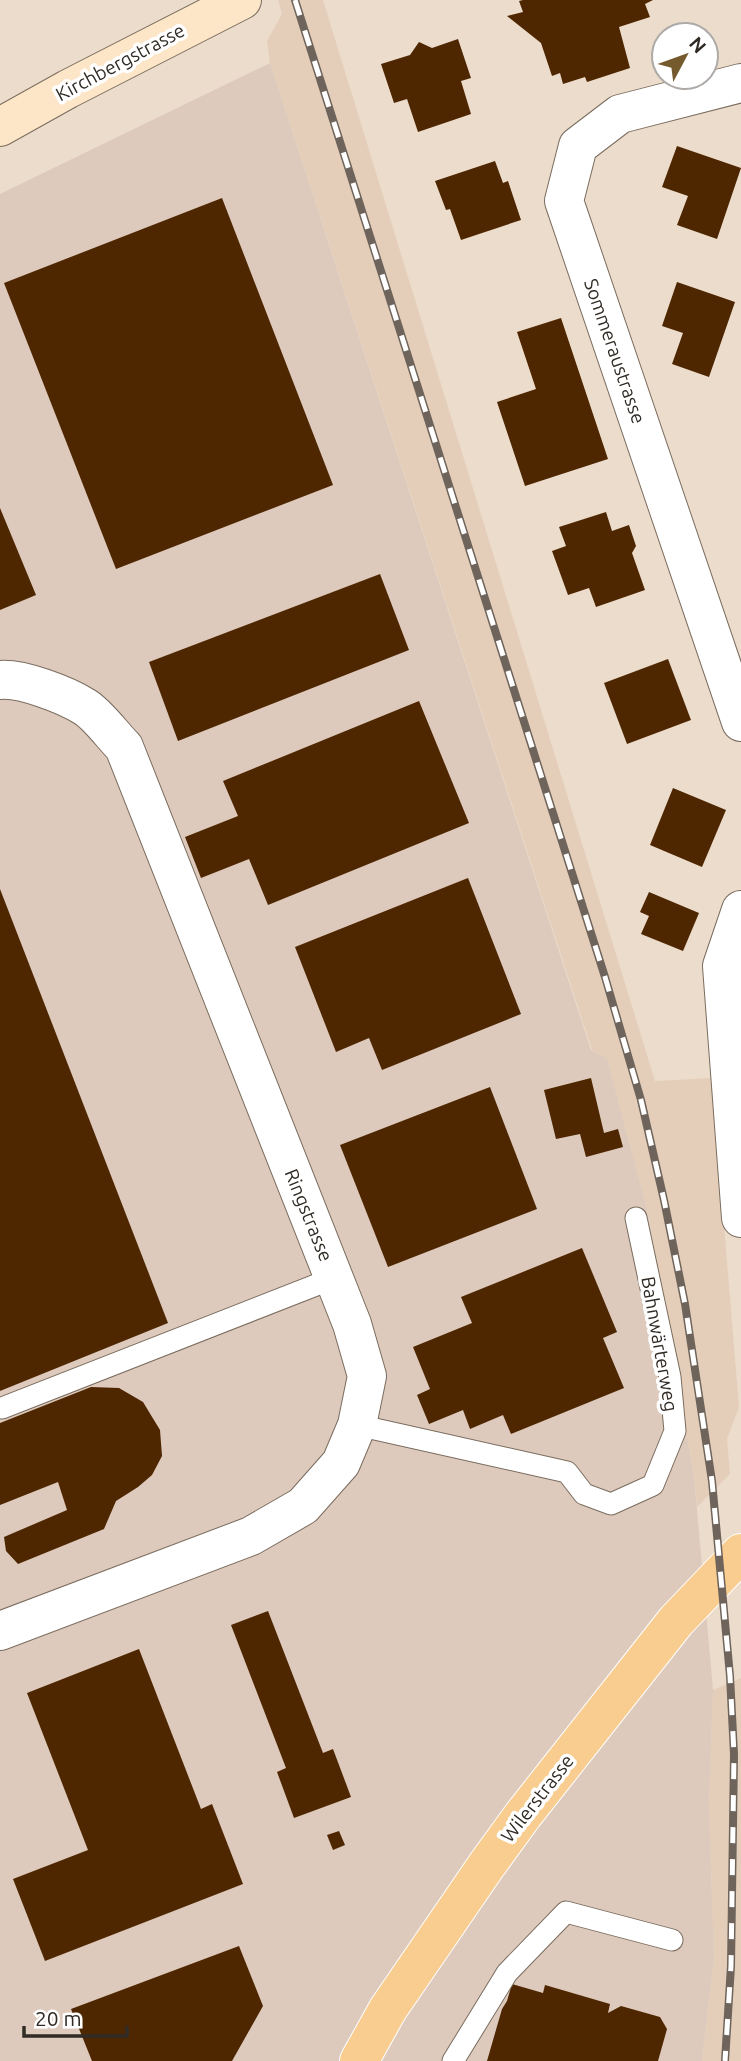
<svg xmlns="http://www.w3.org/2000/svg" width="741" height="2061" viewBox="0 0 741 2061" font-family="Ubuntu,sans-serif">
  <style>
    .built { fill: #e4ceb9 }
    .industrial { fill: #ddcabc }
    .building { fill: #4e2600 }
    .lines { fill: none; stroke-linecap: round; stroke-linejoin: round }
    .service-casing { stroke: #7a6c5e; stroke-width: 23 }
    .minor-casing { stroke: #7a6c5e; stroke-width: 40 }
    .secondary-casing { stroke: #7a6c5e; stroke-width: 40 }
    .primary-casing { stroke: #fff; stroke-width: 40 }
    .service { stroke: #fff; stroke-width: 21 }
    .minor { stroke: #fff; stroke-width: 38 }
    .secondary { stroke: #fce6c7; stroke-width: 38 }
    .primary { stroke: #f8cd8f; stroke-width: 38 }
    .rail-casing { stroke: #6e645b; stroke-width: 8 }
    .rail { stroke: #fff; stroke-width: 5; stroke-dasharray: 16; stroke-linecap: butt }
    .labels { text-anchor: middle; stroke-width: 7; stroke-linejoin: round; paint-order: stroke }
    .street-label { font-size: 19px; fill: #312b25; stroke: #fff }
  </style>
  <rect width="100%" height="100%" fill="#ecdccc"/>
  <path class="built" d="M 278,0 L 323,0 L 655,1081 L 712,1078 L 739,1407 L 727,1439 L 730,1474 L 697,1507 L 694,1476 L 648,1213 L 607,1060 L 592,1050 L 270,63 L 267,41 L 282,14 Z
    M 741,1678 L 741,2061 L 702,2061 L 714,1958 L 709,1805 L 713,1690 Z"/>
  <path class="industrial" d="M 270,63 L 591,1050 L 607,1059 L 648,1213 L 694,1476 L 713,1690 L 709,1805 L 714,1958 L 702,2061 L 0,2061 L 0,194 Z"/>
  <path class="building" d="M 523,0 L 653,0 L 645,4 L 650,17 L 619,27 L 630,68 L 587,82 L 585,77 L 563,84 L 560,73 L 552,76 L 541,43 L 507,16 L 523,12 L 519,1 Z
    M 458,39 L 471,78 L 461,81 L 471,114 L 418,132 L 407,99 L 394,103 L 381,64 L 410,55 L 419,42 L 432,48 Z
    M 677,146 L 741,168 L 717,239 L 677,225 L 688,196 L 662,187 Z
    M 495,161 L 503,183 L 508,181 L 521,220 L 461,240 L 450,209 L 446,210 L 435,181 Z
    M 222,198 L 333,485 L 116,569 L 4,283 Z
    M 677,282 L 735,302 L 709,377 L 672,364 L 683,333 L 662,326 Z
    M 561,318 L 608,459 L 525,486 L 497,402 L 536,389 L 517,332 Z
    M 0,508 L 36,595 L 0,610 Z
    M 606,512 L 612,531 L 629,525 L 636,546 L 632,553 L 645,590 L 596,607 L 589,588 L 568,595 L 552,551 L 566,546 L 559,527 Z
    M 380,574 L 409,650 L 178,741 L 149,662 Z
    M 668,659 L 691,720 L 627,744 L 604,683 Z
    M 419,701 L 469,823 L 268,905 L 249,859 L 201,878 L 185,837 L 238,816 L 223,781 Z
    M 673,788 L 726,810 L 702,867 L 650,845 Z
    M 468,878 L 521,1014 L 382,1070 L 369,1038 L 336,1052 L 295,947 Z
    M 0,889 L 168,1323 L 0,1391 Z
    M 649,892 L 699,913 L 683,951 L 641,934 L 649,916 L 640,912 Z
    M 591,1078 L 604,1133 L 618,1129 L 623,1147 L 586,1157 L 580,1134 L 556,1139 L 544,1090 Z
    M 490,1087 L 537,1209 L 388,1267 L 340,1145 Z
    M 582,1248 L 617,1332 L 603,1338 L 624,1388 L 511,1434 L 503,1415 L 470,1429 L 463,1410 L 429,1424 L 417,1395 L 430,1389 L 413,1347 L 472,1323 L 461,1297 Z
    M 91,1387 L 119,1388 L 143,1402 L 160,1430 L 162,1456 L 152,1475 L 138,1487 L 116,1501 L 104,1529 L 18,1564 L 6,1551 L 4,1537 L 67,1510 L 58,1482 L 0,1505 L 0,1423 Z
    M 268,1611 L 323,1753 L 333,1749 L 351,1797 L 294,1818 L 277,1772 L 286,1768 L 231,1625 Z
    M 139,1649 L 201,1809 L 212,1804 L 243,1884 L 45,1961 L 13,1879 L 88,1850 L 27,1693 Z
    M 339,1831 L 345,1845 L 333,1850 L 327,1835 Z
    M 239,1946 L 263,2006 L 232,2061 L 92,2061 L 71,2009 Z
    M 512,1984 L 543,1993 L 545,1985 L 610,2004 L 608,2013 L 621,2006 L 660,2017 L 667,2029 L 658,2061 L 487,2061 L 502,2009 L 507,2001 Z"/>
  <g class="lines">
    <g class="service-casing">
      <path id="service" d="M 2,1408 L 334,1278
        M 357,1425 L 567,1472 L 584,1494 L 611,1504 L 653,1485 L 675,1431 L 670,1377 L 636,1218
        M 453,2061 L 507,1973 L 566,1912 L 672,1940"/>
    </g>
    <g class="minor-casing">
      <path id="minor" d="M 741,83 L 620,114 L 578,146 L 564,201 L 741,722
        M 0,680 C 22,678 66,695 85,707 C 98,715 113,736 124,747 L 352,1324 L 367,1376 L 357,1425 L 341,1463 L 303,1506 L 251,1536 L 0,1631
        M 741,910 L 722,966 L 741,1218"/>
    </g>
    <g class="secondary-casing">
      <path id="secondary" d="M 0,127 L 68,89 L 242,0"/>
    </g>
    <g class="primary-casing">
      <path id="primary" d="M 359,2061 L 388,2009 L 486,1866 L 523,1815 L 676,1621 L 741,1553"/>
    </g>
    <use href="#service" class="service"/>
    <use href="#minor" class="minor"/>
    <use href="#secondary" class="secondary"/>
    <use href="#primary" class="primary"/>
    <g class="rail-casing">
      <path id="rail" d="M 295,0 L 605,977 L 641,1100 L 664,1200 L 685,1304 L 712,1481 L 730,1676 L 734,1754 L 731,1966 L 725,2061"/>
    </g>
    <use href="#rail" class="rail"/>
  </g>
  <g class="labels">
    <g class="street-label">
      <text transform="translate(120 62) rotate(-28)" y="7">Kirchbergstrasse</text>
      <text transform="translate(615 351) rotate(71)" y="7">Sommeraustrasse</text>
      <text transform="translate(309 1215) rotate(68)" y="7">Ringstrasse</text>
      <text transform="translate(660 1344) rotate(80)" y="7">Bahnwärterweg</text>
      <text transform="translate(537 1798) rotate(-52)" y="7">Wilerstrasse</text>
    </g>
  </g>
  <g transform="translate(685 56) rotate(49)"><circle r="33" fill="#ffffff" stroke="#adaaa8" stroke-width="2"/>
  <path d="M0-5L12 26L0 18L-12 26Z" fill="#745a2c"/>
  <text y="-10" font-size="19" font-weight="bold" text-anchor="middle" fill="#312b25">N</text>
  </g>
  <path d="M24 2026v10h103v-10" fill="none" stroke="#312b25" stroke-width="3.5"/>
  <text x="35" y="2026" font-size="21" fill="#312b25" stroke="#ffffff" stroke-width="5" paint-order="stroke">20 m</text>
</svg>
